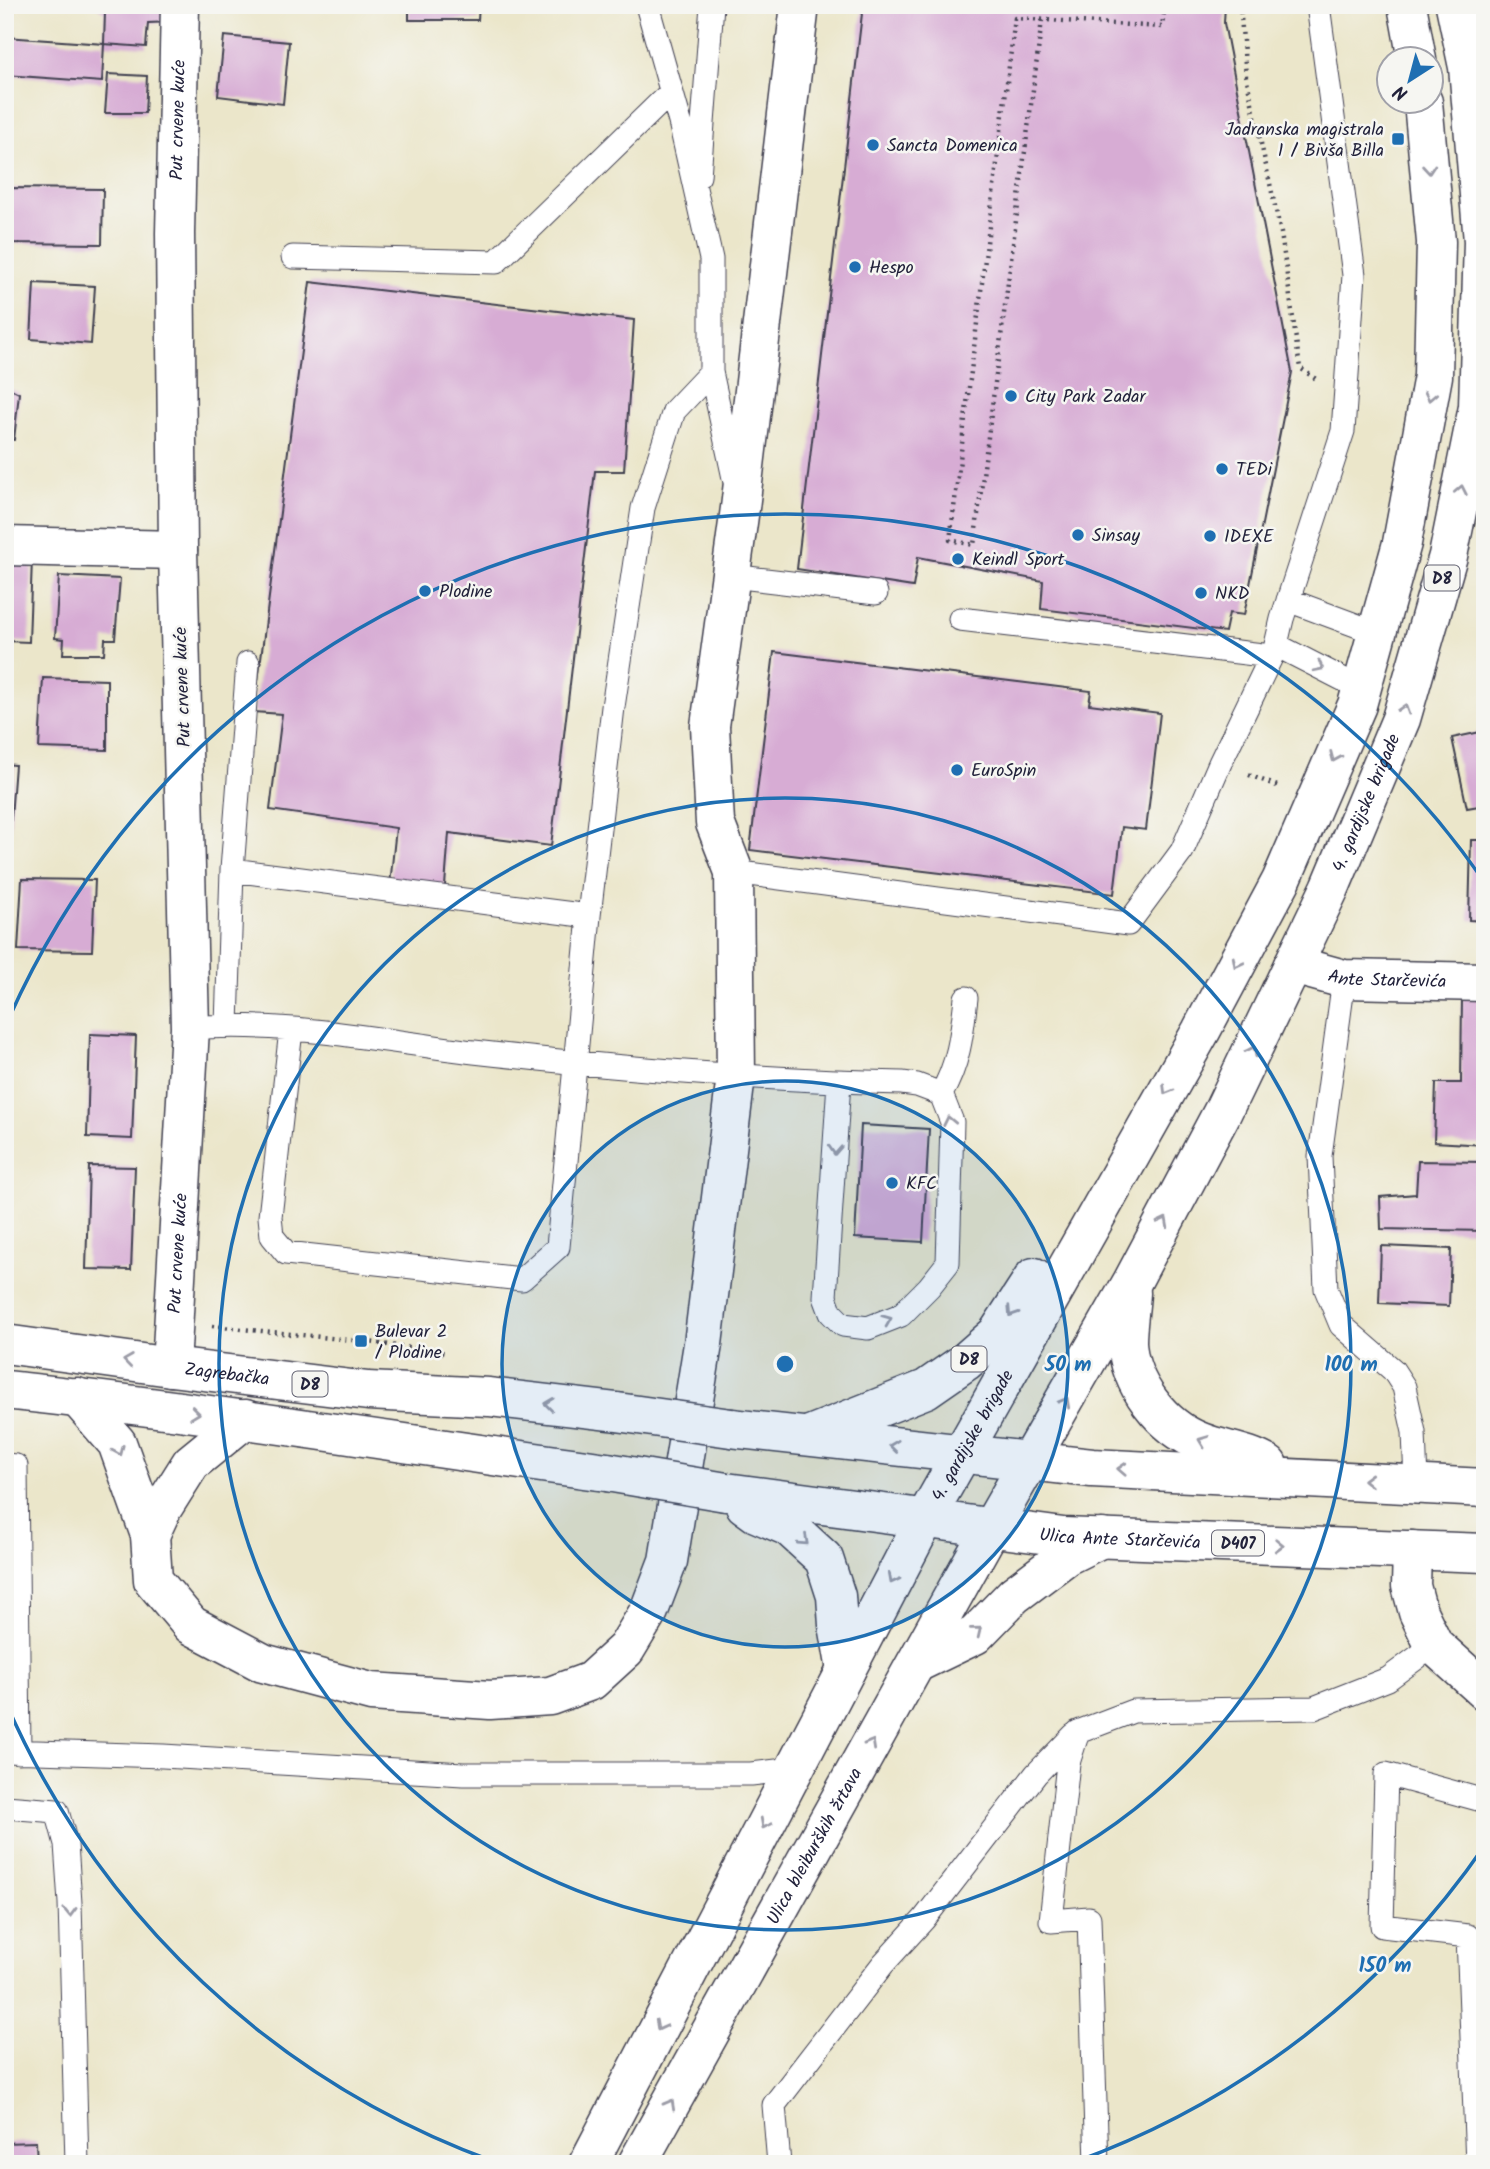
<svg xmlns="http://www.w3.org/2000/svg" width="1490" height="2169" viewBox="0 0 1490 2169" font-family="Kalam,sans-serif">
  <style>
    .building { fill: #d7acd4 }
    .lines { fill: none; stroke-linecap: round; stroke-linejoin: round }
    .lane-casing { stroke: #403f50; stroke-width: 25 }
    .street-casing { stroke: #403f50; stroke-width: 41 }
    .secondary-casing { stroke: #403f50; stroke-width: 41 }
    .primary-casing { stroke: #403f50; stroke-width: 41 }
    .path { stroke: #403f50; stroke-width: 4.5; stroke-dasharray: 2 5; stroke-linecap: butt }
    .lane { stroke: #fff; stroke-width: 23 }
    .street { stroke: #fff; stroke-width: 38 }
    .secondary { stroke: #fff; stroke-width: 38 }
    .primary { stroke: #fff; stroke-width: 38 }
    .primary-bridge-casing { stroke: #403f50; stroke-width: 41; stroke-linecap: butt }
    .primary-bridge { stroke: #fff; stroke-width: 38 }
    .oneway { stroke: #9c9ca7 }
    .ring { fill: none; stroke: #1f6fb2; stroke-width: 3.5 }
    .poi-dot { fill: #1f6fb2; stroke: #f6f6f2; stroke-width: 2.5 }
    .labels { text-anchor: middle; stroke-width: 5; stroke-linejoin: round; paint-order: stroke }
    .shield { fill: #f6f6f2; stroke: #626272; stroke-width: 2 }
    .shield-label { font-size: 16px; font-weight: bold; fill: #22223b }
    .street-label { font-size: 18px; fill: #22223b; stroke: #f6f6f2 }
    .poi-label { font-size: 18px; fill: #22223b; stroke: #f6f6f2; text-anchor: start }
    .centre { fill: #1f6fb2; stroke: #f6f6f2; stroke-width: 3.5 }
    .ring-label { font-size: 21px; text-anchor: middle; font-weight: bold; fill: #1f6fb2; stroke: #f6f6f2; stroke-width: 5; stroke-linejoin: round; paint-order: stroke }
  </style>
  <rect width="100%" height="100%" fill="#f6f6f2"/>
  <filter id="ink" filterUnits="userSpaceOnUse"><feTurbulence type="fractalNoise" baseFrequency=".0143" numOctaves="2"/><feDisplacementMap in="SourceGraphic" scale="14" xChannelSelector="R" yChannelSelector="G"/><feConvolveMatrix kernelMatrix="1 2 1 2 8 2 1 2 1" color-interpolation-filters="sRGB"/></filter>
  <filter id="wash" filterUnits="userSpaceOnUse"><feTurbulence type="fractalNoise" baseFrequency=".00686" numOctaves="4" result="noise"/><feDisplacementMap in="SourceGraphic" scale="28" xChannelSelector="R" yChannelSelector="G"/><feGaussianBlur stdDeviation="1.57" result="paint"/><feColorMatrix in="noise" values="0 0 0 0 0 0 0 0 0 0 0 0 0 0 0 0 0 1.4 0 .05"/><feComposite in="paint" operator="in"/></filter>
  <g filter="url(#wash)">
    <rect width="100%" height="100%" fill="#ebe6ca"/>
    <g id="blocks">
      <path class="building" d="M 94,5 L 172,5 L 172,22 L 148,23 L 146,47 L 104,44 L 105,12 Z
        M 409,5 L 479,5 L 478,20 L 409,20 Z
        M 863,5 L 1225,5 L 1224,23 L 1292,372 L 1244,615 L 1229,613 L 1225,632 L 1041,609 L 1043,581 L 918,557 L 913,587 L 797,569 Z
        M 224,36 L 289,42 L 283,104 L 218,96 Z
        M 5,37 L 104,44 L 102,82 L 5,75 Z
        M 108,74 L 147,76 L 145,113 L 105,113 Z
        M 5,188 L 103,189 L 102,244 L 5,243 Z
        M 310,282 L 634,320 L 624,471 L 595,471 L 551,846 L 449,833 L 444,899 L 389,894 L 396,828 L 270,810 L 282,714 L 254,712 Z
        M 34,283 L 95,286 L 91,344 L 31,339 Z
        M 5,386 L 19,393 L 14,440 L 5,439 Z
        M 5,558 L 32,559 L 29,642 L 5,641 Z
        M 59,576 L 120,579 L 115,639 L 105,639 L 104,654 L 63,654 L 64,639 L 55,638 Z
        M 774,652 L 1091,691 L 1089,704 L 1160,713 L 1146,830 L 1122,827 L 1114,894 L 750,850 Z
        M 43,678 L 107,680 L 107,750 L 39,748 Z
        M 1485,731 L 1485,805 L 1467,808 L 1452,738 Z
        M 5,764 L 15,765 L 9,844 L 5,843 Z
        M 1471,840 L 1485,840 L 1485,921 L 1469,920 Z
        M 22,879 L 95,880 L 92,951 L 18,950 Z
        M 1462,997 L 1485,998 L 1485,1145 L 1434,1142 L 1436,1083 L 1461,1083 Z
        M 90,1034 L 136,1036 L 132,1139 L 87,1137 Z
        M 861,1125 L 929,1129 L 923,1242 L 855,1238 Z
        M 1418,1161 L 1485,1162 L 1485,1231 L 1381,1229 L 1380,1197 L 1416,1194 Z
        M 89,1166 L 135,1167 L 131,1270 L 86,1269 Z
        M 1381,1246 L 1451,1249 L 1449,1306 L 1379,1303 Z
        M 36,2142 L 37,2164 L 5,2164 L 5,2143 Z"/>
    </g>
  </g>
  <g filter="url(#ink)">
    <use href="#blocks" fill-opacity="0" stroke="#403f50" stroke-width="2"/>
    <g class="lines">
      <g class="lane-casing">
        <path id="lane" d="M 699,176 L 712,5
          M 293,257 L 496,262 L 671,92
          M 711,372 L 734,478
          M 732,576 L 876,593
          M 1288,600 L 1377,633
          M 960,619 L 1271,656
          M 1276,645 L 1362,689
          M 232,870 L 248,663
          M 734,872 L 1128,924 L 1182,851 L 1220,763 L 1275,649 L 1282,619 L 1343,431 L 1354,275 L 1318,5
          M 1344,979 L 1320,1156 L 1326,1289 L 1341,1325 L 1393,1370 L 1404,1387 L 1414,1432 L 1416,1482
          M 227,1025 L 232,870 L 589,916
          M 190,1028 C 284,1020 381,1041 474,1052 C 616,1068 759,1080 902,1083 L 917,1085 L 941,1094 L 952,1122 L 948,1263 L 929,1287 L 901,1315 L 868,1328 L 843,1325 L 831,1313 L 825,1297 L 839,1082
          M 291,1030 L 270,1217 L 272,1236 L 286,1253 L 522,1279 L 558,1247 L 589,916 L 613,707 L 643,508 L 674,411 L 711,372 L 711,259 L 680,122 L 647,5
          M 941,1094 C 959,1064 962,1033 966,998
          M 5,1465 L 16,1466 L 19,1752
          M 5,1751 L 163,1756 L 463,1774 L 751,1774 L 794,1769
          M 5,1807 L 57,1811 L 66,1844 L 70,1903 L 77,2164
          M 779,2164 L 774,2105 L 883,1964 L 924,1919 L 1036,1774 L 1074,1735
          M 1097,2164 L 1089,1918 L 1051,1921 L 1068,1763 L 1078,1732 L 1133,1711 L 1314,1708 L 1388,1679 L 1434,1645
          M 1477,2164 L 1468,1936 L 1382,1926 L 1386,1774 L 1485,1801"/>
      </g>
      <g class="street-casing">
        <g id="street">
          <path d="M 5,546 L 178,550"/>
          <path id="s1" d="M 1293,965 L 1344,979 L 1485,982"/>
          <path id="s2" d="M 171,1367 L 190,1028 L 178,550 L 175,233 L 180,5"/>
          <path d="M 77,1397 L 117,1443 L 150,1535 L 153,1580 L 191,1625 L 263,1663 L 371,1692 L 490,1700 L 550,1696 L 591,1681 L 626,1649 L 649,1611 L 668,1561 L 703,1344 L 736,1076 L 734,872 L 715,823 L 710,726 L 740,508 L 800,5"/>
          <path d="M 150,1535 L 162,1509 L 191,1463 L 245,1419"/>
          <path d="M 1412,1550 L 1411,1586 L 1418,1612 L 1434,1645 L 1485,1691"/>
        </g>
      </g>
      <g class="secondary-casing">
        <g id="secondary">
          <path d="M 588,2164 L 925,1519"/>
          <path id="s3" d="M 637,2164 L 991,1528"/>
        </g>
      </g>
      <g class="primary-casing">
        <g id="primary">
          <path d="M 1407,5 L 1417,60"/>
          <path d="M 1131,1293 C 1130,1309 1127,1326 1127,1342 C 1129,1384 1162,1427 1201,1442 C 1224,1451 1247,1452 1268,1465"/>
          <path id="s4" d="M 5,1344 L 171,1367 L 368,1391 L 489,1397 L 617,1412"/>
          <path d="M 5,1390 C 207,1411 407,1445 607,1472"/>
          <path d="M 731,1428 L 1092,1468 L 1485,1488"/>
          <path d="M 810,1435 L 926,1389 L 965,1362 L 997,1334 L 1034,1277"/>
          <path id="s5" d="M 726,1492 L 1063,1537 L 1485,1553"/>
          <path d="M 745,1505 L 756,1513 L 789,1527 L 824,1559 L 836,1596 L 838,1625 L 846,1670"/>
          <path id="s6" d="M 925,1519 L 1201,1031 L 1281,881 L 1357,705 L 1402,543 L 1433,376 L 1436,242 L 1423,102"/>
          <path id="s7" d="M 991,1528 L 1132,1282 L 1222,1113 L 1330,888 L 1401,719 L 1448,556 L 1478,407 L 1483,241 L 1468,67 L 1455,5"/>
          <path d="M 917,1663 L 975,1635 L 1014,1595 L 1066,1556 L 1102,1538"/>
        </g>
      </g>
      <path class="path" d="M 1240,5 L 1246,76 L 1281,233 L 1300,368 L 1316,379
        M 1042,20 L 974,545 L 950,540 L 1015,18 L 1162,27 L 1165,5
        M 1249,775 L 1280,787
        M 212,1326 L 361,1341 L 447,1353"/>
      <use href="#lane" class="lane"/>
      <use href="#street" class="street"/>
      <use href="#secondary" class="secondary"/>
      <use href="#primary" class="primary"/>
      <g class="primary-bridge-casing">
        <path id="primary-bridge" d="M 617,1412 L 731,1428
          M 607,1472 L 726,1492"/>
      </g>
      <use href="#primary-bridge" class="primary-bridge"/>
    </g>
    <defs><path id="oneway-chevron" d="M-2-3.5L2.5 0L-2 3.5" fill="none" stroke-width="1.6" stroke-linecap="round" stroke-linejoin="round" transform="scale(1.75)"/></defs>
    <g class="oneway">
      <use href="#oneway-chevron" transform="translate(1429 169) rotate(85)"/>
      <use href="#oneway-chevron" transform="translate(1430 396) rotate(101)"/>
      <use href="#oneway-chevron" transform="translate(1461 490) rotate(-79)"/>
      <use href="#oneway-chevron" transform="translate(1319 667) rotate(27)"/>
      <use href="#oneway-chevron" transform="translate(1404 709) rotate(-73)"/>
      <use href="#oneway-chevron" transform="translate(1335 757) rotate(113)"/>
      <use href="#oneway-chevron" transform="translate(1237 963) rotate(118)"/>
      <use href="#oneway-chevron" transform="translate(1252 1051) rotate(-64)"/>
      <use href="#oneway-chevron" transform="translate(1167 1090) rotate(120)"/>
      <use href="#oneway-chevron" transform="translate(949 1121) rotate(-102)"/>
      <use href="#oneway-chevron" transform="translate(835 1150) rotate(93)"/>
      <use href="#oneway-chevron" transform="translate(1164 1222) rotate(-62)"/>
      <use href="#oneway-chevron" transform="translate(1012 1312) rotate(123)"/>
      <use href="#oneway-chevron" transform="translate(887 1320) rotate(-22)"/>
      <use href="#oneway-chevron" transform="translate(128 1361) rotate(-172)"/>
      <use href="#oneway-chevron" transform="translate(1065 1402) rotate(-61)"/>
      <use href="#oneway-chevron" transform="translate(549 1404) rotate(-173)"/>
      <use href="#oneway-chevron" transform="translate(195 1413) rotate(7)"/>
      <use href="#oneway-chevron" transform="translate(1203 1441) rotate(-159)"/>
      <use href="#oneway-chevron" transform="translate(894 1446) rotate(-173)"/>
      <use href="#oneway-chevron" transform="translate(119 1451) rotate(66)"/>
      <use href="#oneway-chevron" transform="translate(1122 1469) rotate(-177)"/>
      <use href="#oneway-chevron" transform="translate(1368 1480) rotate(-178)"/>
      <use href="#oneway-chevron" transform="translate(804 1541) rotate(42)"/>
      <use href="#oneway-chevron" transform="translate(1279 1545) rotate(2)"/>
      <use href="#oneway-chevron" transform="translate(893 1579) rotate(118)"/>
      <use href="#oneway-chevron" transform="translate(977 1631) rotate(-39)"/>
      <use href="#oneway-chevron" transform="translate(871 1744) rotate(-61)"/>
      <use href="#oneway-chevron" transform="translate(765 1824) rotate(118)"/>
      <use href="#oneway-chevron" transform="translate(70 1912) rotate(89)"/>
      <use href="#oneway-chevron" transform="translate(660 2026) rotate(118)"/>
      <use href="#oneway-chevron" transform="translate(670 2104) rotate(-61)"/>
    </g>
  </g>
  <circle cx="785" cy="1364" r="283" fill="#1f6fb2" fill-opacity=".12"/>
  <g class="ring">
    <circle cx="785" cy="1364" r="283"/>
    <circle cx="785" cy="1364" r="566"/>
    <path d="M1485 1845A849 849 0 0 1 1075 2162M495 2162A849 849 0 0 1 6 1703M6 1025A849 849 0 0 1 1485 883"/>
  </g>
  <g class="poi-dot">
    <rect x="1391" y="132" width="14" height="14" rx="3.5"/>
    <circle cx="873" cy="145" r="7"/>
    <circle cx="855" cy="267" r="7"/>
    <circle cx="1011" cy="396" r="7"/>
    <circle cx="1222" cy="469" r="7"/>
    <circle cx="1078" cy="535" r="7"/>
    <circle cx="1210" cy="536" r="7"/>
    <circle cx="958" cy="559" r="7"/>
    <circle cx="425" cy="591" r="7"/>
    <circle cx="1201" cy="593" r="7"/>
    <circle cx="957" cy="770" r="7"/>
    <circle cx="892" cy="1183" r="7"/>
    <rect x="354" y="1334" width="14" height="14" rx="3.5"/>
  </g>
  <g class="labels">
    <g class="shield">
      <rect x="1424.5" y="565.5" width="35" height="25" rx="5"/>
      <rect x="951.5" y="1346.5" width="35" height="25" rx="5"/>
      <rect x="292.5" y="1371.5" width="35" height="25" rx="5"/>
      <rect x="1212" y="1530.5" width="52" height="25" rx="5"/>
    </g>
    <g class="shield-label">
      <text x="1442" y="584">D8</text>
      <text x="969" y="1365">D8</text>
      <text x="310" y="1390">D8</text>
      <text x="1238" y="1549">D407</text>
    </g>
    <g class="street-label">
      <text dy="6" stroke="none"><textPath href="#s2" startOffset="1248">Put crvene kuće</textPath></text>
      <text transform="translate(182 687) rotate(-92)" y="6">Put crvene kuće</text>
      <text dy="6" stroke="none"><textPath href="#s7" startOffset="817">4. gardijske brigade</textPath></text>
      <text dy="6" stroke="none"><textPath href="#s1" startOffset="96">Ante Starčevića</textPath></text>
      <text dy="6" stroke="none"><textPath href="#s2" startOffset="114">Put crvene kuće</textPath></text>
      <text dy="6" stroke="none"><textPath href="#s4" startOffset="224">Zagrebačka</textPath></text>
      <text dy="6" stroke="none"><textPath href="#s6" startOffset="96">4. gardijske brigade</textPath></text>
      <text dy="6" stroke="none"><textPath href="#s5" startOffset="397">Ulica Ante Starčevića</textPath></text>
      <text dy="6" stroke="none"><textPath href="#s3" startOffset="364">Ulica bleiburških žrtava</textPath></text>
    </g>
    <g class="poi-label">
      <text x="1384" y="135" text-anchor="end">Jadranska magistrala<tspan x="1384" dy="21">1 / Bivša Billa</tspan></text>
      <text x="887" y="151">Sancta Domenica</text>
      <text x="869" y="273">Hespo</text>
      <text x="1025" y="402">City Park Zadar</text>
      <text x="1236" y="475">TEDi</text>
      <text x="1092" y="541">Sinsay</text>
      <text x="1224" y="542">IDEXE</text>
      <text x="972" y="565">Keindl Sport</text>
      <text x="439" y="597">Plodine</text>
      <text x="1215" y="599">NKD</text>
      <text x="971" y="776">EuroSpin</text>
      <text x="906" y="1189">KFC</text>
      <text x="375" y="1337">Bulevar 2<tspan x="375" dy="21">/ Plodine</tspan></text>
    </g>
  </g>
  <circle cx="785" cy="1364" r="10" class="centre"/>
  <g class="ring-label">
    <text x="1068" y="1371">50 m</text>
    <text x="1351" y="1371">100 m</text>
    <text x="1385" y="1972">150 m</text>
  </g>
  <rect width="1490" height="2169" fill="none" stroke="#f6f6f2" stroke-width="28"/>
  <g transform="translate(1410 80) rotate(216)"><circle r="33" fill="#f6f6f2" stroke="#a1a1a9" stroke-width="2"/>
  <path d="M0-5L12 26L0 18L-12 26Z" fill="#1f6fb2"/>
  <text y="-10" font-size="19" font-weight="bold" text-anchor="middle" fill="#22223b">N</text>
  </g>
</svg>
